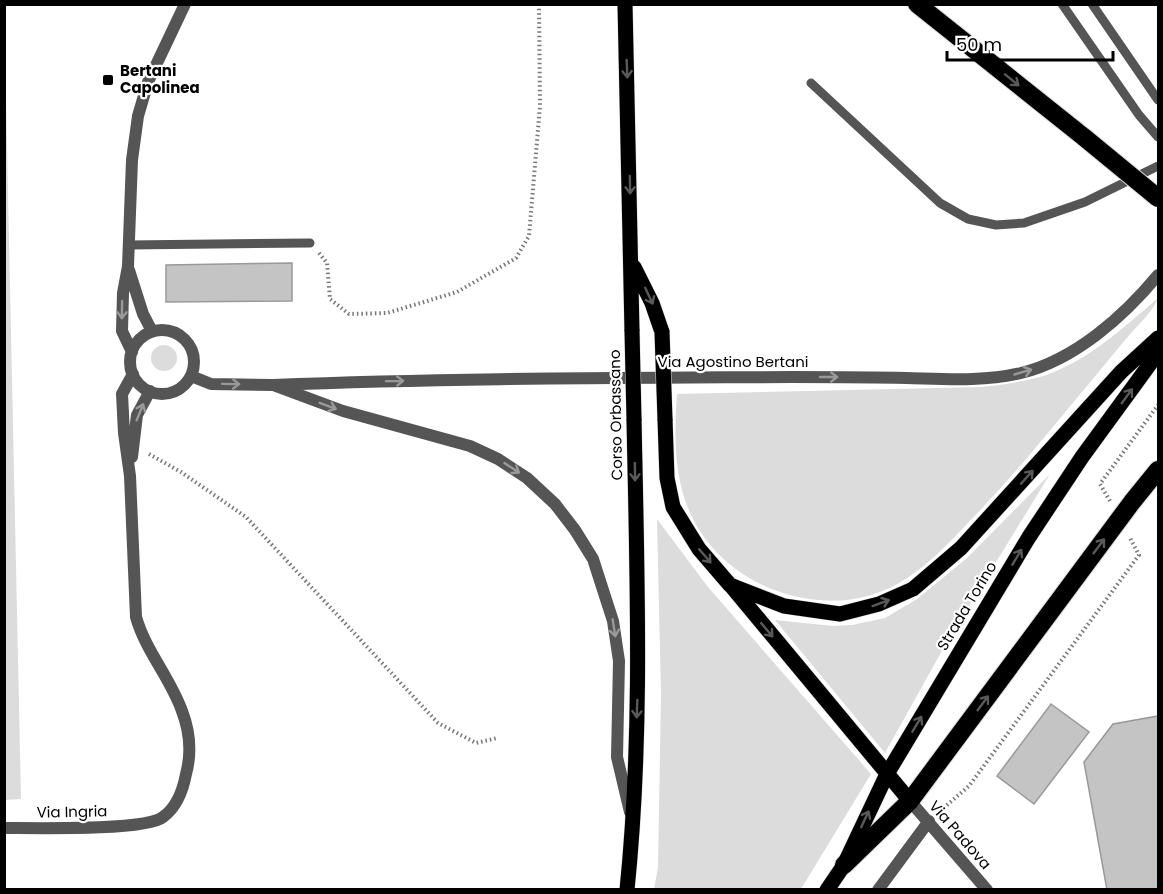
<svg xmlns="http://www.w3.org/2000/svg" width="1163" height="894" viewBox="0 0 1163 894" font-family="Poppins,sans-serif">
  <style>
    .green { fill: #dcdcdc }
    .building { fill: #c4c4c4; stroke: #999; stroke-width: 1.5 }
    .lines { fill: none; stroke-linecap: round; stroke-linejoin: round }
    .primary-casing { stroke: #dbdbdb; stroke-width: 16 }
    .highway-casing { stroke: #dbdbdb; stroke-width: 20 }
    .path { stroke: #777; stroke-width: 4; stroke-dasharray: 1.5 3; stroke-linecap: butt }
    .lane { stroke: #555; stroke-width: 9 }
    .street { stroke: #555; stroke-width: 12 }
    .primary { stroke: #000; stroke-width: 15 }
    .highway { stroke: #000; stroke-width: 18 }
    .primary-bridge-casing { stroke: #dbdbdb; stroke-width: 16; stroke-linecap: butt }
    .highway-bridge-casing { stroke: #dbdbdb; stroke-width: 20; stroke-linecap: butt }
    .primary-bridge { stroke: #000; stroke-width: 15 }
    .highway-bridge { stroke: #000; stroke-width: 18 }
    .oneway { stroke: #595959 }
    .oneway2 { stroke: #999 }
    .poi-dot { fill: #000; stroke: #fff; stroke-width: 2 }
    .labels { text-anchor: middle; stroke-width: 4.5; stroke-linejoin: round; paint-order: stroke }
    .poi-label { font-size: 15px; font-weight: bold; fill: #000; stroke: #fff; text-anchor: start }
    .street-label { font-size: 15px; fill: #000; stroke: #fff }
  </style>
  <rect width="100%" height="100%" fill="#fff"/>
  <path class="green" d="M 4,5 L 21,799 L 5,800 L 4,800 Z
    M 1158,298 C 1153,311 1140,323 1131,333 C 1109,359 1088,385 1067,410 C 1035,449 1003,487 968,523 C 949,543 930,563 907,578 C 854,614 782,605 733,567 C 676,522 672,461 677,394 L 981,387 C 1001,385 1021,382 1040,377 C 1086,363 1123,328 1158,298 Z
    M151 358a13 13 0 1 1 26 0a13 13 0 1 1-26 0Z
    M 1050,474 L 943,649 L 885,753 L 775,620 L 833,626 L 852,625 L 885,618 L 917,599 L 967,558 Z
    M 657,519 L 708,587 L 871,774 L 801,889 L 654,889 L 658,867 L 661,695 Z"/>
  <path class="building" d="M 292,263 L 292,301 L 166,302 L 166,265 Z
    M 1051,704 L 1089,732 L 1034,804 L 997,776 Z
    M 1158,716 L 1158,890 L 1107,890 L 1084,762 L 1113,724 Z"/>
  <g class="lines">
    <g class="primary-casing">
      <path id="primary" d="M 625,4 L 632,331
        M 634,267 L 652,303 L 662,332
        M 665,419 L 667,478 L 673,507 L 699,549 L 730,585 L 784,606 L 840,614 L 879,604 L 913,589 L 961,548 L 1121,372 L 1158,338
        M 732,587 L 910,801
        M 627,890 C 643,733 637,576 634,419
        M 827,890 L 844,865 L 887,774 L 1029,537 L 1082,457 L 1158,353"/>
    </g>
    <g class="highway-casing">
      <path id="highway" d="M 917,4 L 1085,138
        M 844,865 L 910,801 L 1132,502 L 1158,470"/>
    </g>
    <path class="path" d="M 319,253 L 327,263 L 330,299 L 349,314 L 387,313 L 457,292 L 516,258 L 529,236 L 540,106 L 539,4
      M 149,454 L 181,472 L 246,517 L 438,723 L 476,743 L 497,738
      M 1110,501 L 1100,484 L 1158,405
      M 940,811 L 969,786 L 1139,555 L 1130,538"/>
    <path class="lane" d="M 1062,4 L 1139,115 L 1158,137
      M 1092,4 L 1158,100
      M 811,83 L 940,203 L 968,219 L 996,225 L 1024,223 L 1085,202 L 1158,166
      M 129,245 L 310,243"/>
    <path class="street" d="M 129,270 L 143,314 L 152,331
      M130 362a32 32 0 1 1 64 0a32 32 0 1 1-64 0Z
      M 132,352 L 122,331 L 123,293 L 128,266 L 132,160 L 138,116 L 148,82 L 185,4
      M 191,376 L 211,384 L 273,385 L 343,411 L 470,446 L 498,459 L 527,478 L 555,504 L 575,530 L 593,559 L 613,621 L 619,661 L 617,757 L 630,812
      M 273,385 C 446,378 618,378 791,377 C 829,377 868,377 906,378 C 945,379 983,382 1021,373 C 1075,360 1124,316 1158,275
      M 132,457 L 137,415 L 150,391
      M 910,801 L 987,890
      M 4,828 C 32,828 146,831 163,817 C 177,807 183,790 186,774 C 192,752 190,732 182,711 C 170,677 146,652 136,617 L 130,476 L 124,433 L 122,394 L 133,374
      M 878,890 L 929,821"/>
    <use href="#primary" class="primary"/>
    <use href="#highway" class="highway"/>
    <g class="primary-bridge-casing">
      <path id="primary-bridge" d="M 632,331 L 634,419
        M 662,332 L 665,419"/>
    </g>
    <g class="highway-bridge-casing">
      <path id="highway-bridge" d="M 1085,138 L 1158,198"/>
    </g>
    <use href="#primary-bridge" class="primary-bridge"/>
    <use href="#highway-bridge" class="highway-bridge"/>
  </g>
  <defs><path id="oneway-shaft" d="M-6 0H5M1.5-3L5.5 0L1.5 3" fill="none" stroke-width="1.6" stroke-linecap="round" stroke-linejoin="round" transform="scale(1.5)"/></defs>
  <g class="oneway">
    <use href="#oneway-shaft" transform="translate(627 69) rotate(88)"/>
    <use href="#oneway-shaft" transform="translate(1012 80) rotate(39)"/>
    <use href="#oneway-shaft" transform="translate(630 185) rotate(89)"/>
    <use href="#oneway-shaft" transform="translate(649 296) rotate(65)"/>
    <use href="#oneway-shaft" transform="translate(1127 396) rotate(-54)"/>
    <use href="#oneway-shaft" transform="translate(635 472) rotate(89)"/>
    <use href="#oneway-shaft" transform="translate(1027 477) rotate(-48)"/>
    <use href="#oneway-shaft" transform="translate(1099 546) rotate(-53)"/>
    <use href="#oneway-shaft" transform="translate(705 556) rotate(49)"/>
    <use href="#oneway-shaft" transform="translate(1017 557) rotate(-59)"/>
    <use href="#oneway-shaft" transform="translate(881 603) rotate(-20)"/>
    <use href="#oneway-shaft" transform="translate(767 630) rotate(50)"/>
    <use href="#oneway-shaft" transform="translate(983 703) rotate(-53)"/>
    <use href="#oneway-shaft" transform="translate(637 709) rotate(92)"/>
    <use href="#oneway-shaft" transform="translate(917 724) rotate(-59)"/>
    <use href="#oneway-shaft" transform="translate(865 819) rotate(-65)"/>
  </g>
  <g class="oneway2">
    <use href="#oneway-shaft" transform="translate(122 310) rotate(91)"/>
    <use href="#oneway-shaft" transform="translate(1023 372) rotate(-16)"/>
    <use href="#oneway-shaft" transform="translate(829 377)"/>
    <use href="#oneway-shaft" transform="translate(395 381) rotate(-1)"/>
    <use href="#oneway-shaft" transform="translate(231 384) rotate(1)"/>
    <use href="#oneway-shaft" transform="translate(328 406) rotate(21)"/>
    <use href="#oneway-shaft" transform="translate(140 412) rotate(-68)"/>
    <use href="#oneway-shaft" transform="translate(512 468) rotate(33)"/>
    <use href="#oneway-shaft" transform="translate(614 628) rotate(81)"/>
  </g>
  <rect class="poi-dot" x="102" y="74" width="12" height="12" rx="3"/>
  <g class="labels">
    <g class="poi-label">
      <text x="120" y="76">Bertani<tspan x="120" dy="17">Capolinea</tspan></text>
    </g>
    <g class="street-label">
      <text x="733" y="367">Via Agostino Bertani</text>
      <text transform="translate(616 415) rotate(-91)" y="5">Corso Orbassano</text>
      <text transform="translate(967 606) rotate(-59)" y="5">Strada Torino</text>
      <text transform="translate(72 812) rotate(-1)" y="5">Via Ingria</text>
      <text transform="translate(960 835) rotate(49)" y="5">Via Padova</text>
    </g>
  </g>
  <rect width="1163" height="894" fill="none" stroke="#000000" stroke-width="12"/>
  <path d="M947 51v9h166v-9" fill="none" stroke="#000000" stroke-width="3"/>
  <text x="956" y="51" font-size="18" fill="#000000" stroke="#ffffff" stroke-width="4.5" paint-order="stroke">50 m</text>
</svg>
